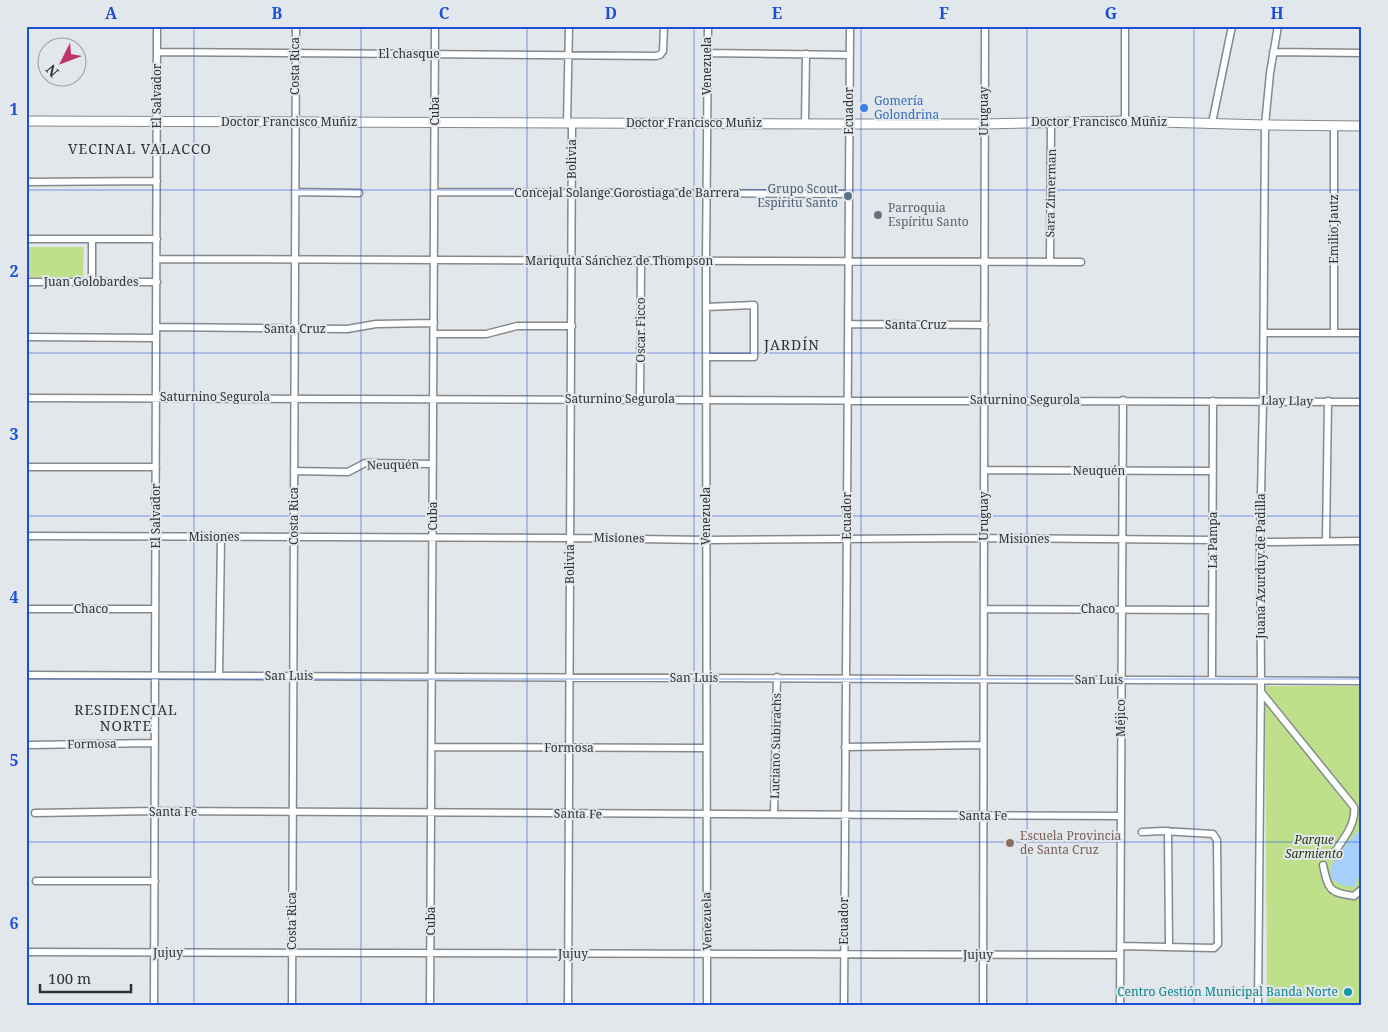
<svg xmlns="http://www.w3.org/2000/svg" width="1388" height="1032" viewBox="0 0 1388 1032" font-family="'Noto Serif',serif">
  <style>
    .green { fill: #bee08b }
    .water { fill: #a7d0fd }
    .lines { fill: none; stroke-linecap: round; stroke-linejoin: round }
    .street-casing { stroke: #84898d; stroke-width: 9 }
    .secondary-casing { stroke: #84898d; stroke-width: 11 }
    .street { stroke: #fff; stroke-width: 6 }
    .secondary { stroke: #fff; stroke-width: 9 }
    .grid { fill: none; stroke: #1d4ed8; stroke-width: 1; stroke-opacity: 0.55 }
    .shop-dot { fill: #3f7fe0; stroke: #e2e7ec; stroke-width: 2 }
    .service-dot { fill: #5c6f8a; stroke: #e2e7ec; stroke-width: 2 }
    .worship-dot { fill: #6b7280; stroke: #e2e7ec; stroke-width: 2 }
    .education-dot { fill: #8d6e63; stroke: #e2e7ec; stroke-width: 2 }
    .culture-dot { fill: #0f9aa8; stroke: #e2e7ec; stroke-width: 2 }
    .labels { text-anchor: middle; stroke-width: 4; stroke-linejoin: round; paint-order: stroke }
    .street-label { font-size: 12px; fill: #303133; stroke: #e2e7ec }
    .shop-label { font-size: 12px; fill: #366cbe; stroke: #e2e7ec; text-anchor: start }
    .service-label { font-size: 12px; fill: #4e5e75; stroke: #e2e7ec; text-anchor: end }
    .worship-label { font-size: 12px; fill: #5b616d; stroke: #e2e7ec; text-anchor: start }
    .education-label { font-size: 12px; fill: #785e54; stroke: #e2e7ec; text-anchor: start }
    .park-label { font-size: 12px; font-style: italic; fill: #2d3b14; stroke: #e2e7ec }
    .culture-label { font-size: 12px; fill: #0d838f; stroke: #e2e7ec; text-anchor: end }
    .neighbourhood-label { font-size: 14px; letter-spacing: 1px; fill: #303133; stroke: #e2e7ec }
    .neatline { fill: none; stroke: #1d4ed8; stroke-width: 2 }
    .grid-label { font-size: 16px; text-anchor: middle; font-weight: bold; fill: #1d4ed8 }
  </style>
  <rect width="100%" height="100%" fill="#e2e7ec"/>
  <path class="green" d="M 26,247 L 84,247 L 83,277 L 26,277 Z
    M 1265,686 L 1362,686 L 1362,1006 L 1267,1006 Z"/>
  <path class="water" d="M 1362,828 L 1362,873 L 1358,878 L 1355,887 C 1304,884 1346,844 1362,828 Z"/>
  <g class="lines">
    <g class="street-casing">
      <path id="street" d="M 157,52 L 656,56 L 660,55 L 663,51 L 664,26
        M 1273,52 L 1362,53
        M 708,53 L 850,55
        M 1125,121 L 1125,26
        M 567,123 L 569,26
        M 1212,123 L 1232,26
        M 805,124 L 806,54
        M 1334,126 L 1334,332
        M 26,182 L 157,181
        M 295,192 L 359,193
        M 435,192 L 849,194
        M 26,239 L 157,239
        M 157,259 L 1081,262
        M 1050,262 L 1051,123
        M 26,282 L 157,282
        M 92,282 L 92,239
        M 848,324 L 985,325
        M 156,327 L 347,329 L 376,324 L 434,323
        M 1264,333 L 1362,333
        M 434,334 L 486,334 L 517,326 L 572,326
        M 26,337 L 156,338
        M 706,357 L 754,357 L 754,305 L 706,307
        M 26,398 L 1362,402
        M 640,399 L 641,261
        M 26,467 L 156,467
        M 984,470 L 1213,471
        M 294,471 L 348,472 L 365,463 L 433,464
        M 26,536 L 571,538 L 706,540 L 984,538 L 1213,540
        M 1326,541 L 1328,401
        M 1260,542 L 1362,541
        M 26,609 L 155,609
        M 984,609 L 1212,610
        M 26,675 L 1362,681
        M 219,675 L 221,537
        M 1212,680 L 1213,401
        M 1261,692 L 1354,807 C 1356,823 1345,837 1336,850
        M 29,745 L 155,743
        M 432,747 L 706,748
        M 845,747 L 983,745
        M 35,813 L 155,811 L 1121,816
        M 774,814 L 777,677
        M 1168,831 L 1169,947
        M 1323,865 C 1328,889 1329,893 1354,896 L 1362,889
        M 36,881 L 155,881
        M 1120,946 L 1214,948 L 1218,944 L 1217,840 L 1213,834 L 1163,831 L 1142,832
        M 26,952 L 1120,955
        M 154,1006 L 157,26
        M 292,1006 L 296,26
        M 430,1006 L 435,26
        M 568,1006 L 572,123
        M 707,1006 L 706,262 L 708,26
        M 844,1006 L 850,26
        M 983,1006 L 985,26
        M 1120,1006 L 1123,400
        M 1258,1006 L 1261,681 L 1260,542 L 1263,401 L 1265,125 L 1270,73 L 1278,26"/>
    </g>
    <g class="secondary-casing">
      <path id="secondary" d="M 26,121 L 849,124 L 984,124 L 1125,121 L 1265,125 L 1362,126"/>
    </g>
    <use href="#street" class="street"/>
    <use href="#secondary" class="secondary"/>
  </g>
  <path class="grid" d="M 194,26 L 194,1006M 361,26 L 361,1006M 527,26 L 527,1006M 694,26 L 694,1006M 861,26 L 861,1006M 1027,26 L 1027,1006M 1194,26 L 1194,1006M 26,190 L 1362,190M 26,353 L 1362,353M 26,516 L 1362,516M 26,679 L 1362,679M 26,842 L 1362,842"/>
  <circle class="shop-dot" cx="864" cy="108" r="5"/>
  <circle class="service-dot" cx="848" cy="196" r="5"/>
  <circle class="worship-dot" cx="878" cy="215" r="5"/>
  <circle class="education-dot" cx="1010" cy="843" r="5"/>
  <circle class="culture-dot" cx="1348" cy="992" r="5"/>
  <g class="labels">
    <g class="street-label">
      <text x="409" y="58">El chasque</text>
      <text transform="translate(295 66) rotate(-90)" y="4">Costa Rica</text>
      <text transform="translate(707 66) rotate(-90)" y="4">Venezuela</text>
      <text transform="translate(157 96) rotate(-90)" y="4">El Salvador</text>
      <text transform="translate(435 111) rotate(-90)" y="4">Cuba</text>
      <text transform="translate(849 111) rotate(-90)" y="4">Ecuador</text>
      <text transform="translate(984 111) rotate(-90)" y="4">Uruguay</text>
      <text x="289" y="126">Doctor Francisco Muñiz</text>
      <text x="1099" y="126">Doctor Francisco Muñiz</text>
      <text x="694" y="127">Doctor Francisco Muñiz</text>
      <text transform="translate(572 159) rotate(-90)" y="4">Bolivia</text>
      <text x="627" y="197">Concejal Solange Gorostiaga de Barrera</text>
      <text transform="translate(1051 193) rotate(-89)" y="4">Sara Zimerman</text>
      <text transform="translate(1334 229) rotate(-90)" y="4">Emilio Jautz</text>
      <text x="619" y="265">Mariquita Sánchez de Thompson</text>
      <text x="91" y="286">Juan Golobardes</text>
      <text x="916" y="329">Santa Cruz</text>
      <text x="295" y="333">Santa Cruz</text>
      <text transform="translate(641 330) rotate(-90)" y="4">Oscar Ficco</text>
      <text x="215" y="401">Saturnino Segurola</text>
      <text x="620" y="403">Saturnino Segurola</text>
      <text x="1025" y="404">Saturnino Segurola</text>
      <text transform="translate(1287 401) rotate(1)" y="4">Llay Llay</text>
      <text transform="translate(393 465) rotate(-1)" y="4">Neuquén</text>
      <text x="1099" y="475">Neuquén</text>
      <text transform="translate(156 516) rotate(-90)" y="4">El Salvador</text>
      <text transform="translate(294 516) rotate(-90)" y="4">Costa Rica</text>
      <text transform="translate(433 516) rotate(-90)" y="4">Cuba</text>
      <text transform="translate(706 516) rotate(-90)" y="4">Venezuela</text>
      <text transform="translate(847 516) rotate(-90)" y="4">Ecuador</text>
      <text transform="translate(984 516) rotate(-90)" y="4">Uruguay</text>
      <text x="214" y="541">Misiones</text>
      <text transform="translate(619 538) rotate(1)" y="4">Misiones</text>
      <text x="1024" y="543">Misiones</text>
      <text transform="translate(1213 540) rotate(-90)" y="4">La Pampa</text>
      <text transform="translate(570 564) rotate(-90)" y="4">Bolivia</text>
      <text transform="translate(1261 566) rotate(-90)" y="4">Juana Azurduy de Padilla</text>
      <text x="91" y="613">Chaco</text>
      <text x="1098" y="613">Chaco</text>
      <text x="289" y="680">San Luis</text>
      <text x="694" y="682">San Luis</text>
      <text x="1099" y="684">San Luis</text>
      <text transform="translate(1121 718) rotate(-90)" y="4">Méjico</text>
      <text transform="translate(92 744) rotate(-1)" y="4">Formosa</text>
      <text transform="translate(776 746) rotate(-89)" y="4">Luciano Subirachs</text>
      <text x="569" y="752">Formosa</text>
      <text x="173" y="816">Santa Fe</text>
      <text transform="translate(578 814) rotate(1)" y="4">Santa Fe</text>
      <text x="983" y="820">Santa Fe</text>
      <text transform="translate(292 921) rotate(-90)" y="4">Costa Rica</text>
      <text transform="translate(431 921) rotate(-90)" y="4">Cuba</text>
      <text transform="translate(707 921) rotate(-91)" y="4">Venezuela</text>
      <text transform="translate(844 921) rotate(-90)" y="4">Ecuador</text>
      <text x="168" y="957">Jujuy</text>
      <text x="573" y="958">Jujuy</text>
      <text x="978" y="959">Jujuy</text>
    </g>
    <g class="shop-label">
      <text x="874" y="105">Gomería<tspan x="874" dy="14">Golondrina</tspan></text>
    </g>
    <g class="service-label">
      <text x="838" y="193">Grupo Scout<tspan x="838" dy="14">Espíritu Santo</tspan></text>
    </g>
    <g class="worship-label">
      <text x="888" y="212">Parroquia<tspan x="888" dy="14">Espíritu Santo</tspan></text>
    </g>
    <g class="education-label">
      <text x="1020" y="840">Escuela Provincia<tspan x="1020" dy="14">de Santa Cruz</tspan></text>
    </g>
    <g class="park-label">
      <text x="1314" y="844">Parque<tspan x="1314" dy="14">Sarmiento</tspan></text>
    </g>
    <g class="culture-label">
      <text x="1338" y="996">Centro Gestión Municipal Banda Norte</text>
    </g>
    <g class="neighbourhood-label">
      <text x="140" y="154">VECINAL VALACCO</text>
      <text x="792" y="350">JARDÍN</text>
      <text x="126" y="715">RESIDENCIAL<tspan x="126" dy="16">NORTE</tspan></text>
    </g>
  </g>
  <rect width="1388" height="1032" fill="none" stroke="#e2e7ec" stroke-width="55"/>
  <g transform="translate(62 62) rotate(228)"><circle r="24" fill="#e2e7ec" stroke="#9b9ea2"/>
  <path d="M0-4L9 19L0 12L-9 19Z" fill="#c13466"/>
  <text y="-8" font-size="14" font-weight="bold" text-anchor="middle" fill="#303133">N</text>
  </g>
  <path d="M40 984v8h91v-8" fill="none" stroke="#303133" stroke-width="2.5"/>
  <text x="48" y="984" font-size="15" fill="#303133" stroke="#e2e7ec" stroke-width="4" paint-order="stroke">100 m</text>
  <rect x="28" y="28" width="1332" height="976" class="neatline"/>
  <g class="grid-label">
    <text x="111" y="19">A</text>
    <text x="277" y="19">B</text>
    <text x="444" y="19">C</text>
    <text x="611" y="19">D</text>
    <text x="777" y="19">E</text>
    <text x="944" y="19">F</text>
    <text x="1111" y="19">G</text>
    <text x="1277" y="19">H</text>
    <text x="14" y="115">1</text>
    <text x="14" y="277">2</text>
    <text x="14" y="440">3</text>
    <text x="14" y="603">4</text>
    <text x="14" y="766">5</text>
    <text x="14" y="929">6</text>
  </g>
</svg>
